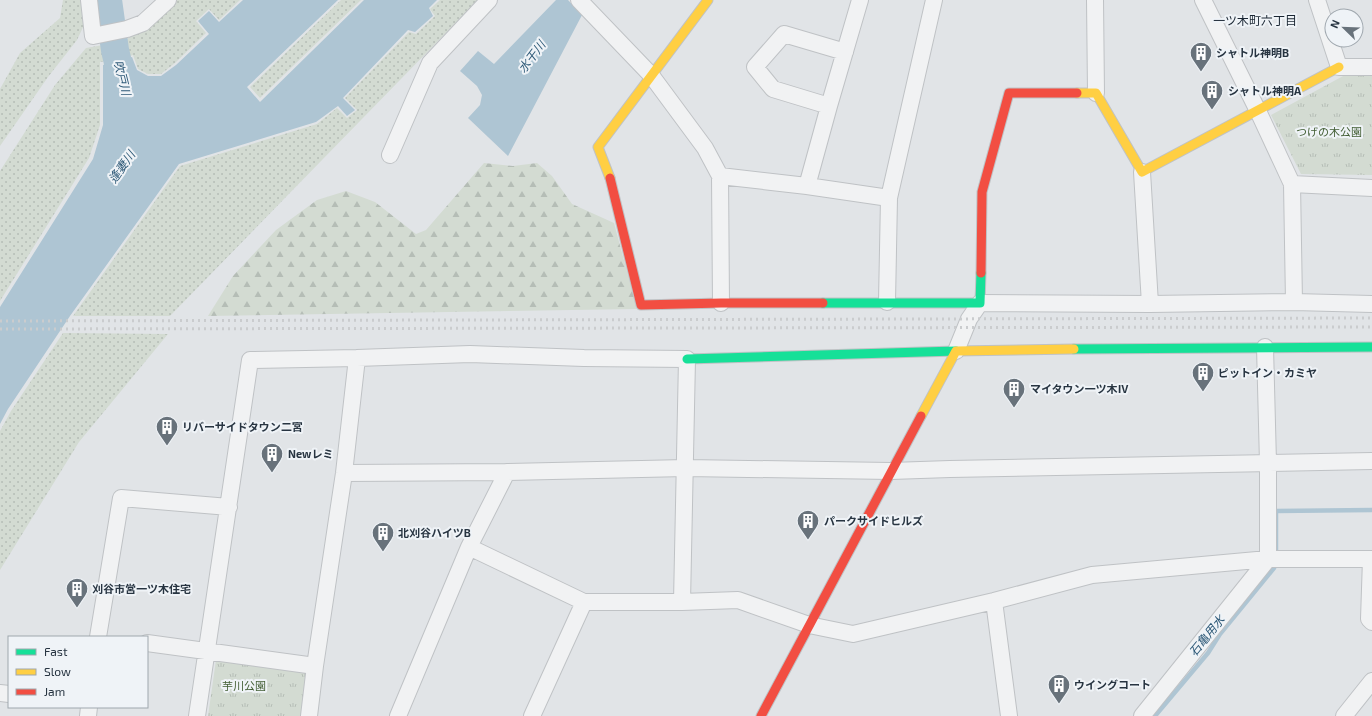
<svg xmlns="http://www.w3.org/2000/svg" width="1372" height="716" viewBox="0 0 1372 716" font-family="'Exo 2','Noto Sans JP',sans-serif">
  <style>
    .grass { fill: url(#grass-dots) }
    .forest { fill: url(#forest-firs) }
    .park { fill: url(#park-tufts) }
    .water { fill: #aec5d3 }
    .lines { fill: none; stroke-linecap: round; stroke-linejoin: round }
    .stream { stroke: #aec5d3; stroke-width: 4.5 }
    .river { stroke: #aec5d3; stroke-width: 28 }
    .street-casing { stroke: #bfc2c5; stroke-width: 18 }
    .fast-casing { stroke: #bfc2c5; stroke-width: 11 }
    .slow-casing { stroke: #bfc2c5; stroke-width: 11 }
    .jam-casing { stroke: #bfc2c5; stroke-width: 11 }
    .street { stroke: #f1f2f3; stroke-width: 16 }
    .fast { stroke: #16e098; stroke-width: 9 }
    .slow { stroke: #ffcf43; stroke-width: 9 }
    .jam { stroke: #f24e42; stroke-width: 9 }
    .rail { stroke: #caccce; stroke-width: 3; stroke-dasharray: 2 4; stroke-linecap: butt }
    .labels { text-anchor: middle; stroke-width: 4; stroke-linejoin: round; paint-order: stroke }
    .poi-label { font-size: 11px; font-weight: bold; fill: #273441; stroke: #eff3f7; text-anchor: start }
    .park-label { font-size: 11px; fill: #425e34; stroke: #eff3f7 }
    .neighbourhood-label { font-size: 12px; fill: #192532; stroke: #eff3f7 }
    .water-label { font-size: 12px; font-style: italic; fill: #2f5a78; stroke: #eff3f7 }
  </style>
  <defs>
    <pattern id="grass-dots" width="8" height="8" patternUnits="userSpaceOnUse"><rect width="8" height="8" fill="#d3dbd2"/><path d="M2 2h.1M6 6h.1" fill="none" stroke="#b5bdb6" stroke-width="1.8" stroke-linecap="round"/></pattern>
    <pattern id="forest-firs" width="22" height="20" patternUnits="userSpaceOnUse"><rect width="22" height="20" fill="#d3dbd2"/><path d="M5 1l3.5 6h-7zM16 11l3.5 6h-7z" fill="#b5bdb6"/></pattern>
    <pattern id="park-tufts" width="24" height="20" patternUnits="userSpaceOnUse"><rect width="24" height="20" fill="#d3dbd2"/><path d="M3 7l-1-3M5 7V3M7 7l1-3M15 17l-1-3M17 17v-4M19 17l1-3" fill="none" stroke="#b5bdb6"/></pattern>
  </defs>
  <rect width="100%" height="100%" fill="#e1e4e7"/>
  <path class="grass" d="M 63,0 L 84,0 L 86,21 L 77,40 L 48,77 L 0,146 L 0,89 L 20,53 L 60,18 Z
    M 175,0 L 240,0 L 219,20 L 209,9 L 196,21 L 206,33 L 175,63 L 161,74 L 148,74 L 138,69 L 133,55 L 127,57 L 125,40 L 146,27 Z
    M 341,0 L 361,0 L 260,98 L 250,87 Z
    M 440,0 L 478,0 L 170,316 L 73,316 L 180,166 L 317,124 L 337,108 L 347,118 L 357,110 L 345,98 L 409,32 L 416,34 L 435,16 L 430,9 Z
    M 103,45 L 106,61 L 100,62 L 100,125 L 89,158 L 0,301 L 0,171 L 55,85 L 86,48 Z
    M 63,333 L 168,334 L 79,442 L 0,570 L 0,431 L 11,411 Z"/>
  <path class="forest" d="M 484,163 L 513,166 L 537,163 L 552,176 L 572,204 L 614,223 L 637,309 L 208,316 L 233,276 L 276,230 L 317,200 L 346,191 L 375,202 L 416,234 L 426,230 Z"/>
  <path class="park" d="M 1345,75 L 1372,75 L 1372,175 L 1301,174 L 1271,115 Z
    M 217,653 L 309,665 L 302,716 L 208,716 Z"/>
  <path class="water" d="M 243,0 L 338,0 L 247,87 L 260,102 L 364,0 L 437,0 L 429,8 L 433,16 L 415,32 L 408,30 L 343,98 L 355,110 L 347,116 L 338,106 L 316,122 L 179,164 L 70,316 L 8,409 L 0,424 L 0,307 L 93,159 L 103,125 L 103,65 L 110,63 L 106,45 L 122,41 L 125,59 L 132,57 L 137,70 L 148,76 L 161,76 L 176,65 L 209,34 L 198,21 L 209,11 L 219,22 Z
    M 556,0 L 568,0 L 582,15 L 508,156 L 468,118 L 480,105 L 482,95 L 477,86 L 460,71 L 478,51 L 494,64 Z"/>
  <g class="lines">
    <path class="stream" d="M 1276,551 L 1276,511 L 1372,510
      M 1155,716 L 1208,653 L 1220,634 L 1274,568"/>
    <path class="river" d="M 108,0 L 115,50 L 122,80"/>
    <g class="street-casing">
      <path id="street" d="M 89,0 L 93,36 L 127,29 L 143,23 L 168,0
        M 579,0 L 651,75 L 705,148 L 720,176 L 721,303
        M 1095,0 L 1096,93
        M 1203,0 L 1258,111 L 1292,184 L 1294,302
        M 1317,0 L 1339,67 L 1372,67
        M 829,106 L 773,89 L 755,67 L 784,34 L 845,52
        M 390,155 L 430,63 L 489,0
        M 1142,172 L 1150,304
        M 720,176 L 807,186 L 829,106 L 860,0
        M 1292,184 L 1372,188
        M 807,186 L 889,198 L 887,302
        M 889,198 L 934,0
        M 956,351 L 969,319 L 980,303 L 1150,304 L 1294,302 L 1372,304
        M 357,358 L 470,354 L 584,358 L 687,359 L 682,602 L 584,602 L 469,547
        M 344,473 L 507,472
        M 994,601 L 1009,716
        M 682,602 L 738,600 L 809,625 L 853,634 L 994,601 L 1092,575 L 1268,559 L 1371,559 L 1369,619 L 1372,622
        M 98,637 L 121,498 L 229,507
        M 147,643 L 315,666
        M 0,693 L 9,694
        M 88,716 L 89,707
        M 197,716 L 250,360 L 357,358 L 344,473 L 315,666 L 309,716
        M 398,716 L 469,547 L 507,472 L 686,468 L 891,471 L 950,469 L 1372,461
        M 532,716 L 584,602
        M 1142,716 L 1268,559 L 1268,463 L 1265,347
        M 1344,716 L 1372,681"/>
    </g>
    <g class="fast-casing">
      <path id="fast" d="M 823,303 L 980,303 L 981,273
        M 1074,349 L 1372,347
        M 687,359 L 956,351"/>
    </g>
    <g class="slow-casing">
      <path id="slow" d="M 1077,93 L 1096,93 L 1142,172 L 1339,67
        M 610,178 L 598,147 L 708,0
        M 921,416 L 956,351 L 1074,349"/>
    </g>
    <g class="jam-casing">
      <path id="jam" d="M 610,178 L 641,305 L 721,303 L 823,303
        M 981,273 L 982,192 L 1009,93 L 1077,93
        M 761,716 L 921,416"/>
    </g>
    <use href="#street" class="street"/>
    <use href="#fast" class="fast"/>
    <use href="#slow" class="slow"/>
    <use href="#jam" class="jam"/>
    <path class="rail" d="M 0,321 L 1372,318
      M 0,329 L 1372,327"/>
  </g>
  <defs>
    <g id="building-pin" transform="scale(1.15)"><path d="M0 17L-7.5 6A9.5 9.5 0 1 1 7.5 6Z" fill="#68727b" stroke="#eff3f7"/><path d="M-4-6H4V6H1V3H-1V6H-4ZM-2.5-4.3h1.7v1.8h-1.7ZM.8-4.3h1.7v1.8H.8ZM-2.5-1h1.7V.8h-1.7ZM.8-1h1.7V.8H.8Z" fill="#fff"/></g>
  </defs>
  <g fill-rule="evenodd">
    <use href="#building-pin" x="1201" y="53"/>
    <use href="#building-pin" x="1212" y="91"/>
    <use href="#building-pin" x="1203" y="373"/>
    <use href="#building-pin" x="1014" y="389"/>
    <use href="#building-pin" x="167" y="427"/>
    <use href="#building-pin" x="272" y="454"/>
    <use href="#building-pin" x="808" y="521"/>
    <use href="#building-pin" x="383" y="533"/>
    <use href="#building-pin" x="77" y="589"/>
    <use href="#building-pin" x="1059" y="685"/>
  </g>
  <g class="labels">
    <g class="poi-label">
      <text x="1216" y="57">シャトル神明B</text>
      <text x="1228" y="95">シャトル神明A</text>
      <text x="1218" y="377">ピットイン・カミヤ</text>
      <text x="1030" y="393">マイタウン一ツ木Ⅳ</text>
      <text x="182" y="431">リバーサイドタウン二宮</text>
      <text x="288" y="458">Newレミ</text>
      <text x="824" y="525">パークサイドヒルズ</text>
      <text x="398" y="537">北刈谷ハイツB</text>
      <text x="92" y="593">刈谷市営一ツ木住宅</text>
      <text x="1074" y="689">ウイングコート</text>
    </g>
    <g class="park-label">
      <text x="1329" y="136">つげの木公園</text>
      <text x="244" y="690">芋川公園</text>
    </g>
    <g class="neighbourhood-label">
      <text x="1255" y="25">一ツ木町六丁目</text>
    </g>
    <g class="water-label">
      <text transform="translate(532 57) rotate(-53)" y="4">水干川</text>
      <text transform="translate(122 78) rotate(76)" y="4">吹戸川</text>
      <text transform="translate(122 167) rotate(-55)" y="4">逢妻川</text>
      <text transform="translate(1207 636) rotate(-51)" y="4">石亀用水</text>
    </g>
  </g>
  <rect x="8" y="636" width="140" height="72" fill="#eff3f7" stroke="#9fa7ae"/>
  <rect x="16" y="649" width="20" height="6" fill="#16e098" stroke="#9fa7ae"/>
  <text x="44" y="656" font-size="12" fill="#273441">Fast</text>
  <rect x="16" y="669" width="20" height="6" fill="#ffcf43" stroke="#9fa7ae"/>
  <text x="44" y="676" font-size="12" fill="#273441">Slow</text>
  <rect x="16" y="689" width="20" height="6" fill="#f24e42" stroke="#9fa7ae"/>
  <text x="44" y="696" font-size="12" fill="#273441">Jam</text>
  <g transform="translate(1344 28) rotate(293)"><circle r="19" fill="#eff3f7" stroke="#9fa7ae"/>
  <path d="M0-3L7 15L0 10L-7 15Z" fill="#68727b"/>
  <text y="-6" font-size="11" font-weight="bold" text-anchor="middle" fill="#273441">N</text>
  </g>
</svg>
